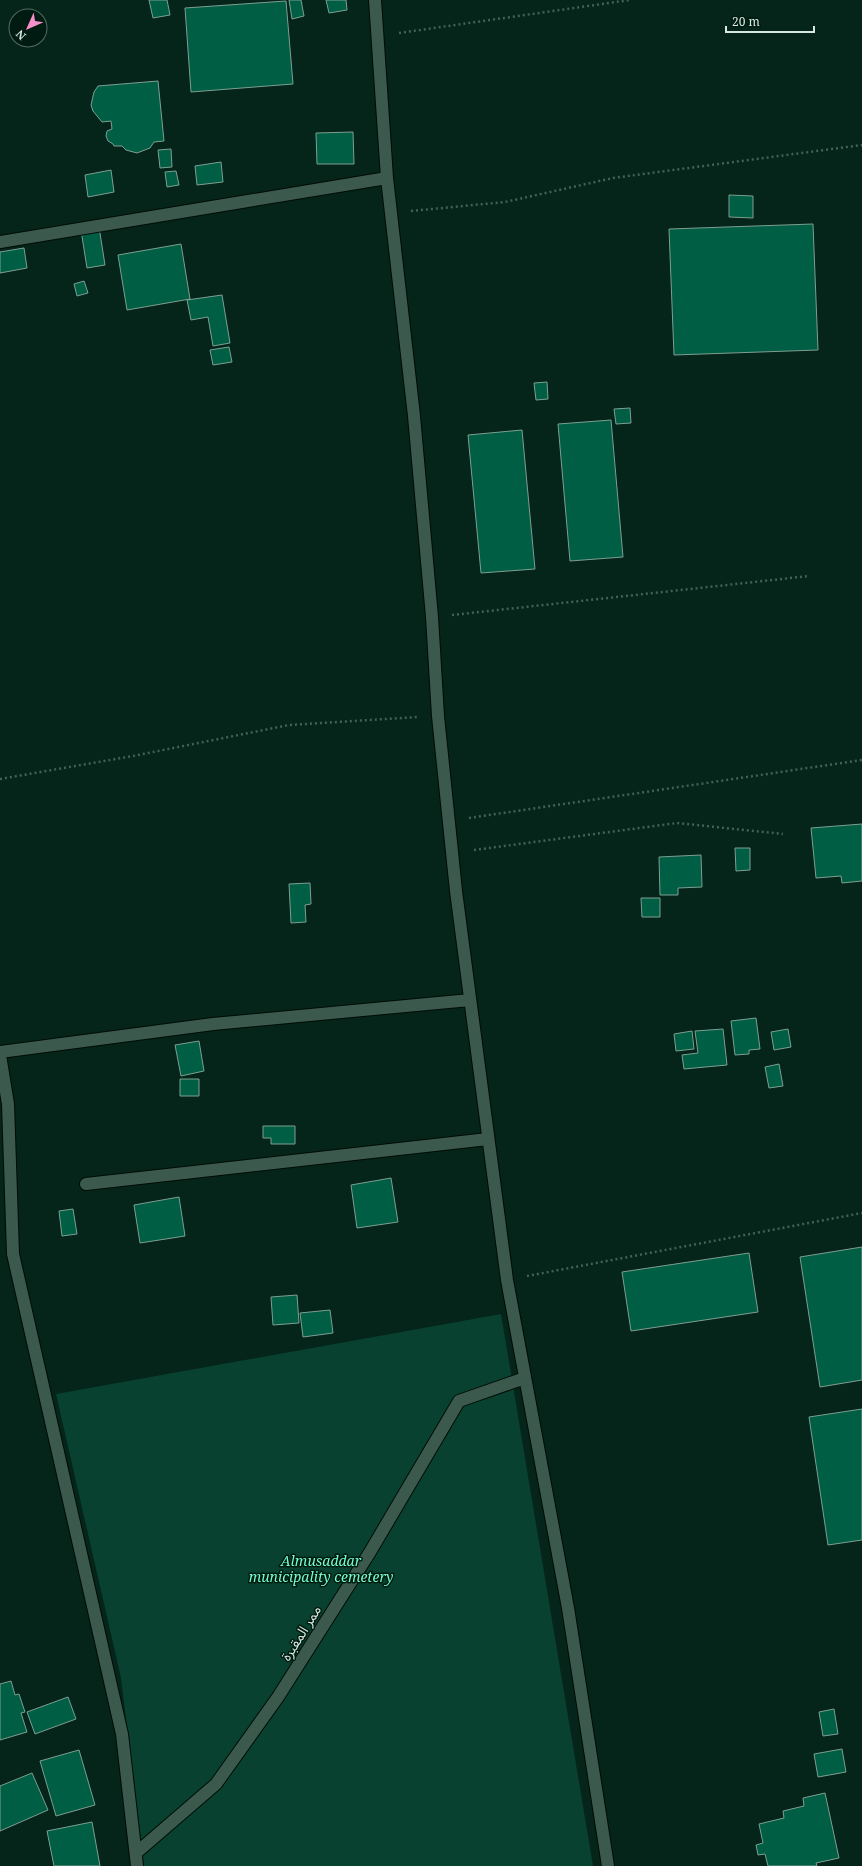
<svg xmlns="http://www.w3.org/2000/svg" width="862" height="1866" viewBox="0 0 862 1866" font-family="'Noto Serif','Noto Sans Arabic',serif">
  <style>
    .green { fill: #08412f }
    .building { fill: #005e45; stroke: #7e9f90 }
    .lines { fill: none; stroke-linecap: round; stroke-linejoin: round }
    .minor-casing { stroke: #000c06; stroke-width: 14 }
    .path { stroke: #456057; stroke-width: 2.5; stroke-dasharray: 2 3; stroke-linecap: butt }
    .minor { stroke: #3b5a4d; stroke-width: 12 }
    .labels { text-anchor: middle; stroke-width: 3; stroke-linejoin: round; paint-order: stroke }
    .park-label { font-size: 14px; font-style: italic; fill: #75fecc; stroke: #001b11 }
    .street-label { font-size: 14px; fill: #d7e8e0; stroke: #001b11 }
  </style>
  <rect width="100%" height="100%" fill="#05241a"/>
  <path class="green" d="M 501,1314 L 593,1866 L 144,1866 L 121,1678 L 56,1394 Z"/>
  <path class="building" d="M 149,0 L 167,0 L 170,15 L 153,18 Z
    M 289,0 L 301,0 L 304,16 L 292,19 Z
    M 326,0 L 346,0 L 347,10 L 329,13 Z
    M 286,1 L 293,84 L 191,92 L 185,8 Z
    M 158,81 L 164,141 L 154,142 L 150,148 L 137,153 L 126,150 L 122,146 L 114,146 L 113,144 L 108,141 L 106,136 L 107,131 L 112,129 L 111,121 L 102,122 L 93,111 L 91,105 L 94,92 L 98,86 Z
    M 353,132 L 354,164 L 317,164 L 316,133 Z
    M 171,149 L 172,167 L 160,168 L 158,150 Z
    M 221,162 L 223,182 L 197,185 L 195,166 Z
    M 111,170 L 114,192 L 88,197 L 85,175 Z
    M 176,171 L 179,185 L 167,187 L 165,172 Z
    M 729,195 L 753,196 L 753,218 L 729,217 Z
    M 813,224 L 818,350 L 674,355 L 669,229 Z
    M 99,227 L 105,265 L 87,268 L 81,230 Z
    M 181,244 L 190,299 L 127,310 L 118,255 Z
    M 24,248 L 27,268 L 0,273 L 0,252 Z
    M 84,281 L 88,293 L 77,296 L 74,284 Z
    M 222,295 L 230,343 L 213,346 L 208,317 L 191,320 L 187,300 Z
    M 229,347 L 232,362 L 213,365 L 210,350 Z
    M 547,382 L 548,399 L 536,400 L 534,383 Z
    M 630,408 L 631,423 L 616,424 L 614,409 Z
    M 611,420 L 623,557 L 570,561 L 558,424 Z
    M 522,430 L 535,569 L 481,573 L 468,435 Z
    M 862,824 L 862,881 L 842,883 L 841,876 L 816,878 L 811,828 Z
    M 735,848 L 750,848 L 750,870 L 736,871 Z
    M 701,855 L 702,887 L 678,888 L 678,895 L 660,895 L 659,857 Z
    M 310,883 L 311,904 L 305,905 L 306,922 L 291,923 L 289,884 Z
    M 641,898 L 660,898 L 660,917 L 642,917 Z
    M 756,1018 L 760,1049 L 749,1050 L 749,1054 L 735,1055 L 731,1021 Z
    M 723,1029 L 727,1065 L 684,1069 L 682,1055 L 698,1053 L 695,1031 Z
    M 788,1029 L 791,1047 L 774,1050 L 771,1032 Z
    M 692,1031 L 694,1049 L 676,1051 L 674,1034 Z
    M 199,1041 L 204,1071 L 181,1076 L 175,1045 Z
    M 779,1064 L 783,1086 L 769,1088 L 765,1067 Z
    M 180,1079 L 199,1079 L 199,1096 L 180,1096 Z
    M 263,1126 L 295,1126 L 295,1144 L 271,1144 L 271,1138 L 263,1138 Z
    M 391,1178 L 398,1222 L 357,1228 L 351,1185 Z
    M 179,1197 L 185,1236 L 140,1243 L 134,1205 Z
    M 73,1209 L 77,1234 L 62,1236 L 59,1211 Z
    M 862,1247 L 862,1380 L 820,1387 L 800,1257 Z
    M 749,1253 L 758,1312 L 631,1331 L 622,1272 Z
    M 297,1295 L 299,1323 L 273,1325 L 271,1297 Z
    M 330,1310 L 333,1333 L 303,1337 L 300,1313 Z
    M 862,1409 L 862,1540 L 828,1545 L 809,1417 Z
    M 11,1681 L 15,1695 L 19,1694 L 25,1712 L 21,1713 L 27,1732 L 0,1740 L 0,1684 Z
    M 68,1697 L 76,1719 L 35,1734 L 27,1712 Z
    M 834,1709 L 838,1734 L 823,1736 L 819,1712 Z
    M 842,1749 L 846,1772 L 818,1777 L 814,1754 Z
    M 79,1750 L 95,1805 L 56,1816 L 40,1761 Z
    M 32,1773 L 48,1810 L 0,1831 L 0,1786 Z
    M 825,1793 L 839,1858 L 816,1863 L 817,1866 L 768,1866 L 765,1854 L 758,1855 L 756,1845 L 763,1843 L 759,1824 L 784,1818 L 783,1811 L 804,1806 L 803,1798 Z
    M 92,1822 L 100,1866 L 54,1866 L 47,1831 Z"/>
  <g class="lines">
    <g class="minor-casing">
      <path id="minor" d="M 375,0 L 387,178 L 414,416 L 432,617 L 438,716 L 456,891 L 507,1280 L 568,1608 L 608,1866
        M 0,242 L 387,178
        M 0,1052 L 213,1024 L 470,1000
        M 0,1055 L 8,1104 L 13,1254 L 122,1734 L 137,1866
        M 86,1184 L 488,1139
        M 136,1853 L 216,1784 L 278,1697 L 370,1552 L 459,1401 L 525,1378"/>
    </g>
    <path class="path" d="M 399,33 L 630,0
      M 411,211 L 505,202 L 613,178 L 862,145
      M 452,615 L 809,576
      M 0,779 L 133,756 L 289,725 L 418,717
      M 469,818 L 862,760
      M 474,850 L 677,823 L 783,834
      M 527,1276 L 862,1213"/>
    <use href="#minor" class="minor"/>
  </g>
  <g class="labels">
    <g class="park-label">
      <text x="321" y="1566">Almusaddar<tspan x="321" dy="16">municipality cemetery</tspan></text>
    </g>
    <g class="street-label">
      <text transform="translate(301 1633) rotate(-58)" y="5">ممر المقبرة</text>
    </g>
  </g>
  <g transform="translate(28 28) rotate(225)"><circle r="19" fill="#001b11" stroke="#566d64"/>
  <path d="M0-3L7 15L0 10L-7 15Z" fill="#f98fca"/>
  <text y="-6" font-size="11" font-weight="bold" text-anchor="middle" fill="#d7e8e0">N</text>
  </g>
  <path d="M726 26v6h88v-6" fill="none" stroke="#d7e8e0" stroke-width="2"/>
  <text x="732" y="26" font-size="12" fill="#d7e8e0" stroke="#001b11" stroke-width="3" paint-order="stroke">20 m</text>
</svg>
